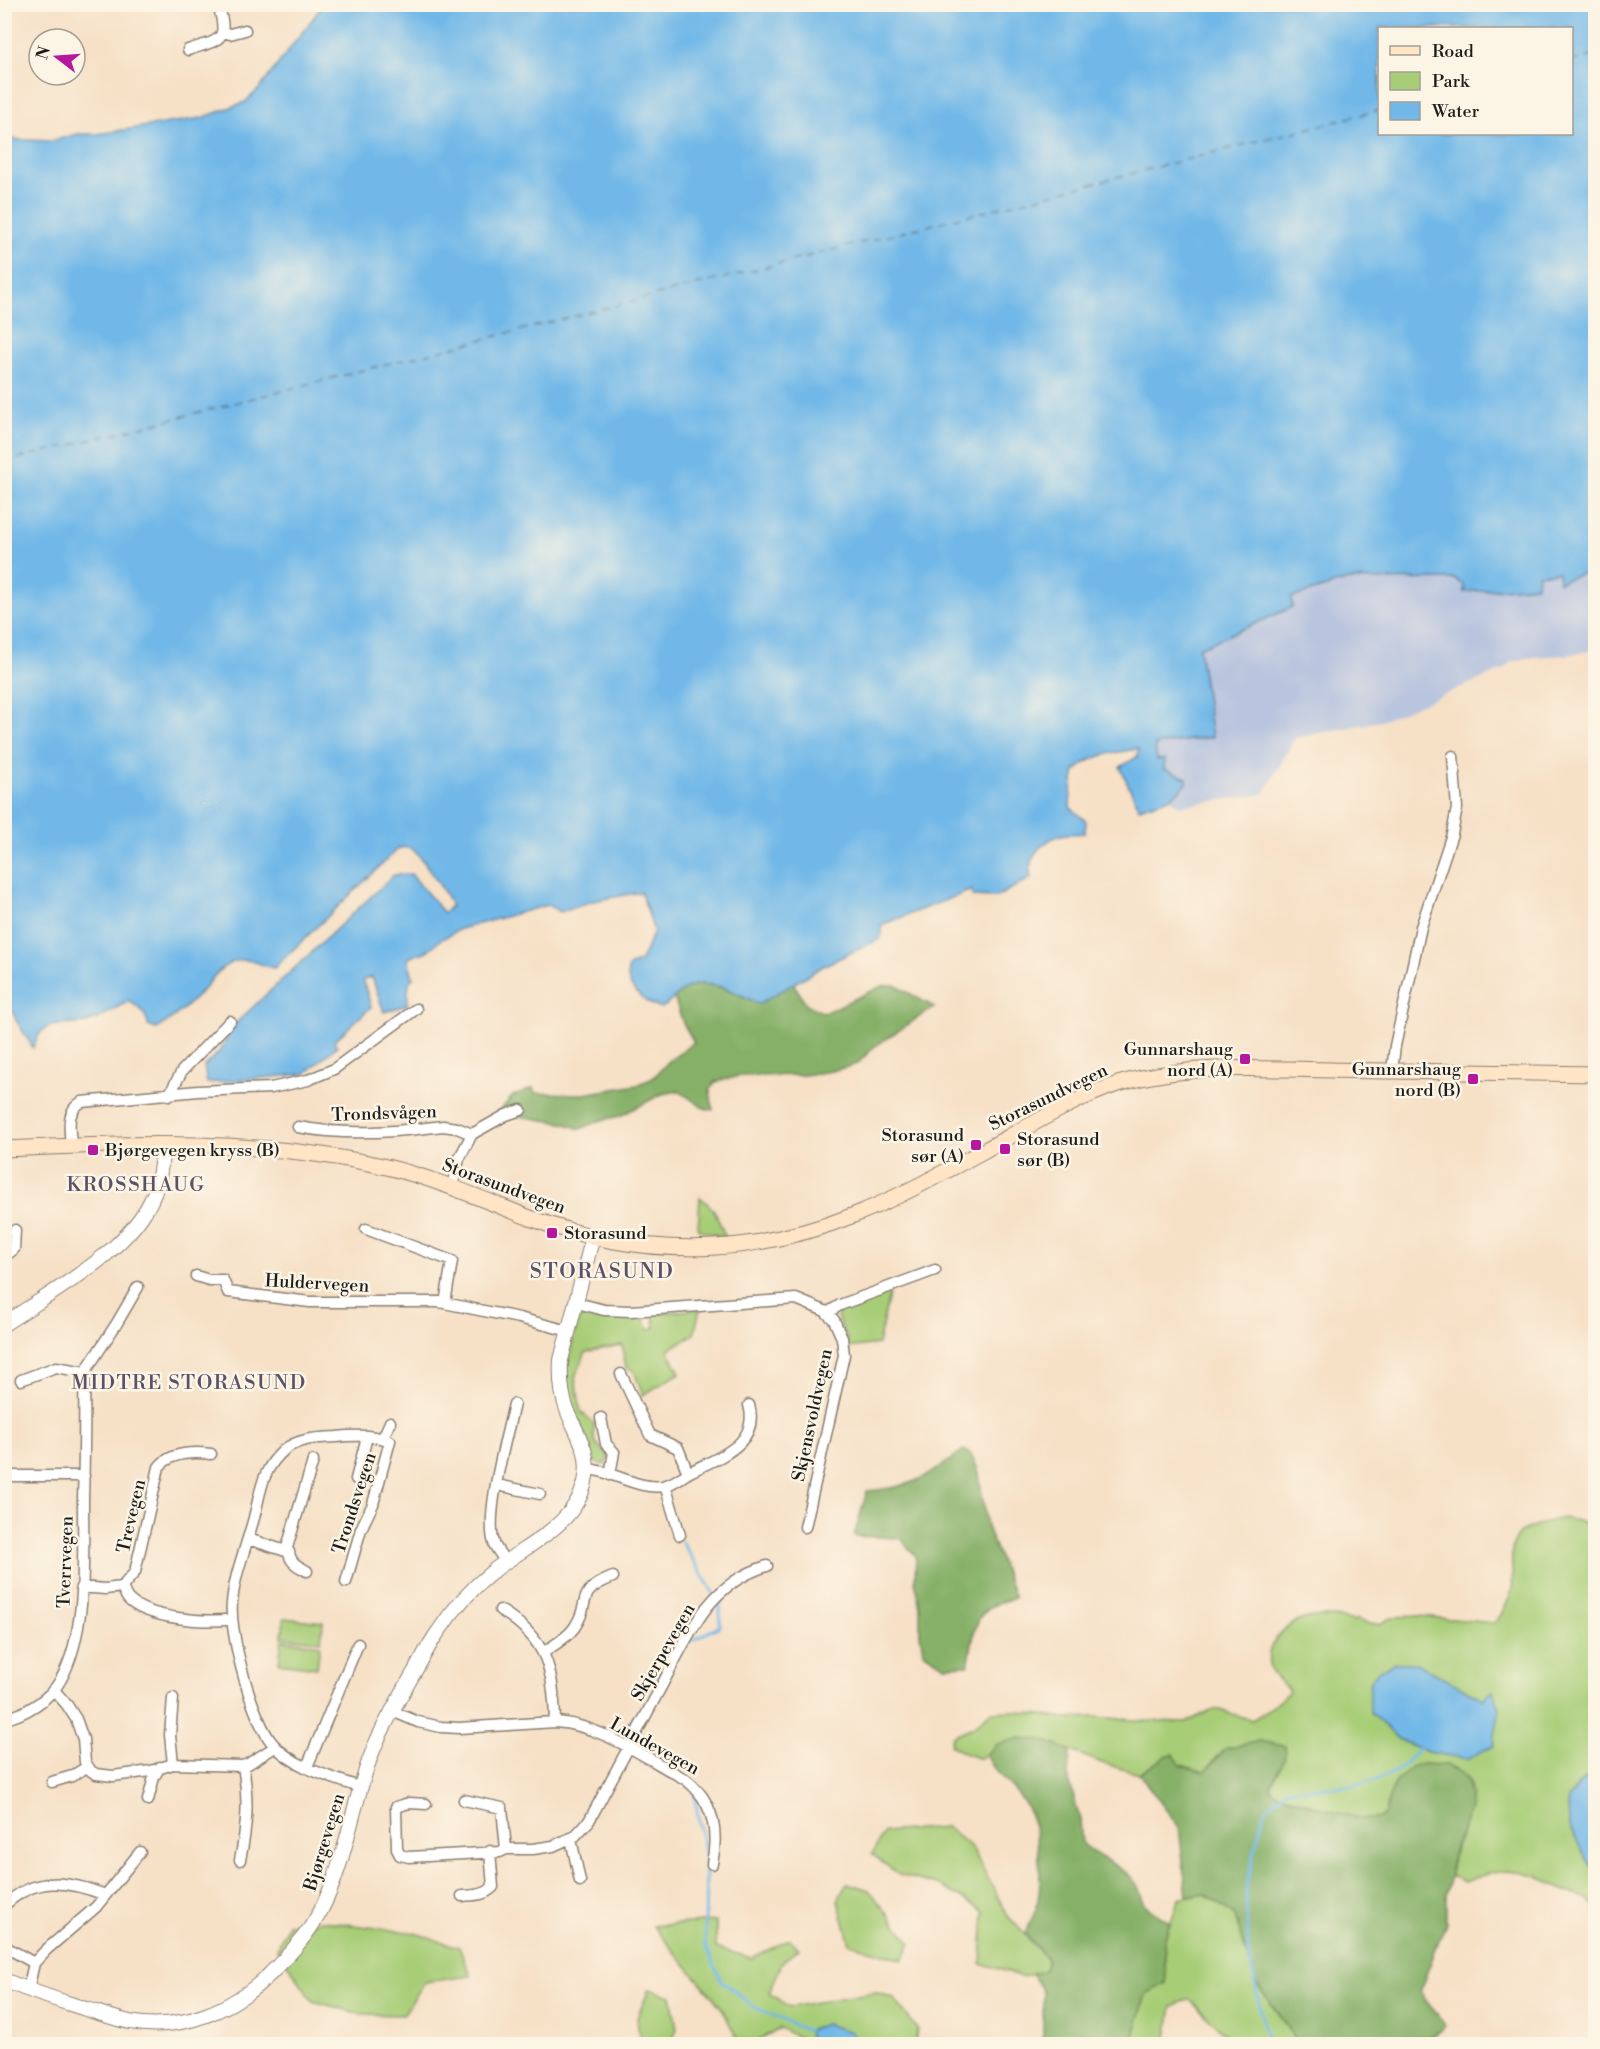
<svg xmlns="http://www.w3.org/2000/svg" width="1600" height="2049" viewBox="0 0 1600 2049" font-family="'Libre Bodoni',serif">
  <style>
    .industrial { fill: #b9c5de }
    .green { fill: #a8cd77; stroke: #62744a; stroke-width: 1.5; fill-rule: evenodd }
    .forest { fill: #86b068; stroke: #516642; stroke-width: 1.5 }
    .water { fill: #71b8e8; stroke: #466a82; stroke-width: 1.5; fill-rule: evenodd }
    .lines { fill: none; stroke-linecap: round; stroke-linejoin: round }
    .stream { stroke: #71b8e8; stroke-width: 3 }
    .ferry { stroke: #3e5a6e; stroke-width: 1.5; stroke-dasharray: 8 6; stroke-linecap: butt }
    .minor-casing { stroke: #897e71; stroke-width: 13 }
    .tertiary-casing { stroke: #897e71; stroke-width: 16 }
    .secondary-casing { stroke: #897e71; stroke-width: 17 }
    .minor { stroke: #fff; stroke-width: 10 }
    .tertiary { stroke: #fff; stroke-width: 14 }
    .secondary { stroke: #ffe4c6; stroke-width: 15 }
    .poi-dot { fill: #b5179e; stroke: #fcf5e5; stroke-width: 2 }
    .labels { text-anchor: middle; stroke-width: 5; stroke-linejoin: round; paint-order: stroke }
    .poi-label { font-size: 18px; fill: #1c1c1c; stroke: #fcf5e5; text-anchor: end }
    .street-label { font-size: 18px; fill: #1c1c1c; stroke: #fcf5e5 }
    .neighbourhood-label { font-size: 20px; letter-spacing: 1.5px; fill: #5b5169; stroke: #fcf5e5 }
    .quarter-label { font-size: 21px; letter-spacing: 1.5px; fill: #5b5169; stroke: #fcf5e5 }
  </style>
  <rect width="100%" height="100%" fill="#fcf5e5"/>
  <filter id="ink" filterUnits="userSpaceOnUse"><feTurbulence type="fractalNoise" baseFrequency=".0167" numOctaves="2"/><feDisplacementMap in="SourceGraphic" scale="12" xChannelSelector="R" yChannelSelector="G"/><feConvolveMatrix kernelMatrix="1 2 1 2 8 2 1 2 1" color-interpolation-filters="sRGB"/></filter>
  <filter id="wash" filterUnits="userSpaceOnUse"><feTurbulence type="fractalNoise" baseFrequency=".008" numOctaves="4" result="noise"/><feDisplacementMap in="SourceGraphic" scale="24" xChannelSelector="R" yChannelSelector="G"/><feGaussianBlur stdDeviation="1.35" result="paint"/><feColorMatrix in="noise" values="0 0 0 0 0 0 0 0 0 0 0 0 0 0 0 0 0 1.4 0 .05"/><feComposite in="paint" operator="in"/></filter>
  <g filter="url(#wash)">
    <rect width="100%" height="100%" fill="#f6e0c6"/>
    <path class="industrial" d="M 1595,569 L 1595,650 L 1567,655 L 1533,657 L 1511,662 L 1505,669 L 1381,721 L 1295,738 L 1264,794 L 1179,806 L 1170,798 L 1187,784 L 1183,778 L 1164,769 L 1165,760 L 1157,760 L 1155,745 L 1212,737 L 1199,648 L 1293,607 L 1290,598 L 1348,580 L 1455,579 L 1464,585 L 1465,592 L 1537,586 L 1537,574 L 1558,572 L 1560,582 Z"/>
    <path class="green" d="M 700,1197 L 714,1210 L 726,1238 L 698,1229 Z
      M 890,1290 L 878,1344 L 848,1348 L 847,1338 L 837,1317 L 842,1307 Z
      M 700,1309 L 694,1334 L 668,1350 L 680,1373 L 643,1395 L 634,1371 L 626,1368 L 622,1345 L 586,1352 L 575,1377 L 581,1412 L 594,1423 C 593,1445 595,1442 610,1457 L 604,1465 L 594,1461 L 564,1380 L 578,1320 L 585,1310 L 644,1317 L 647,1329 L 655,1328 L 654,1314 Z
      M 1563,1518 L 1595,1524 L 1595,1775 L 1581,1782 L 1568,1798 L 1569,1826 L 1589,1863 L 1595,1869 L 1595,1907 L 1586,1898 L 1567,1892 L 1536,1876 L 1510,1870 L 1488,1874 L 1464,1882 L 1451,1876 C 1447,1846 1489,1799 1463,1774 C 1458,1770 1452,1767 1447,1765 L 1388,1800 L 1387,1812 C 1384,1814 1382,1817 1379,1818 C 1364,1825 1292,1799 1274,1792 L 1270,1787 L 1274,1780 L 1217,1756 L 1205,1772 L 1180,1765 L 1176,1759 L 1139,1774 L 1102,1763 L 1042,1740 L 998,1744 L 980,1759 L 964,1753 L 950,1745 L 952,1736 L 973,1727 L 991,1712 L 1015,1711 L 1060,1718 L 1096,1717 L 1146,1721 L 1187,1722 L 1211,1710 L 1219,1710 L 1252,1720 L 1267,1711 L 1289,1692 L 1288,1687 C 1252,1668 1271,1629 1304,1619 C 1320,1615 1339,1617 1355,1621 L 1356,1619 L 1368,1624 L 1380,1624 L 1392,1617 L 1419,1616 L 1495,1623 C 1502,1614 1509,1601 1512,1589 C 1515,1573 1506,1547 1519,1534 C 1527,1526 1551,1521 1563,1518 ZM 1433,1672 L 1461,1689 L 1483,1699 L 1493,1691 L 1428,1752 L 1398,1739 L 1370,1712 Z
      M 284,1618 L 323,1622 L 321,1641 L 282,1637 Z
      M 282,1640 L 320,1645 L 317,1668 L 279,1663 Z
      M 946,1827 L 972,1848 L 1008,1916 L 1047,1959 L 1045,1971 L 1022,1977 L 981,1963 L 984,1911 L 941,1886 L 899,1875 L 872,1854 L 884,1832 Z
      M 847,1883 L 869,1890 L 911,1943 L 902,1960 L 850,1944 L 838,1900 Z
      M 1205,1894 L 1235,1916 L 1256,1983 L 1289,2029 L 1296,2044 L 1235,2044 L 1189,1999 L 1172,2006 L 1166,2044 L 1130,2044 L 1132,2042 L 1146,1994 L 1166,1983 L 1164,1941 L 1179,1899 Z
      M 322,1921 L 415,1933 L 459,1947 L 471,1976 L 425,1982 L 403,2015 L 361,2014 L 313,2001 L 277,1949 L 288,1924 Z
      M 716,1921 L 716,1948 L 752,1958 L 790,1939 L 799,1949 L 783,1961 L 769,1993 L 790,2007 L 875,1992 L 894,1998 L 917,2029 L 915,2044 L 856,2044 L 852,2032 L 808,2031 L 811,2044 L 780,2028 L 756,2041 L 738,2040 L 721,2007 L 653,1926 Z
      M 649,1989 L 671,1996 L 677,2029 L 670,2044 L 640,2043 L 637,2018 Z"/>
    <path class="forest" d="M 793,983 L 807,1005 L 824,1013 L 882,986 L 895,985 L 934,1007 L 874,1047 L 857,1064 L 832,1071 L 804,1075 L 739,1076 L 715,1082 L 710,1090 L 713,1110 L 704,1108 L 679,1091 L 662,1094 L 620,1116 L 602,1120 L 580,1129 L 563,1123 L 498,1113 L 513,1096 L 533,1088 L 535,1093 L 584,1094 L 637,1085 L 653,1078 L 669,1061 L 694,1042 L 683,1023 L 674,998 C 700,971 730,991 759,1004 Z
      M 963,1450 L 970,1453 L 978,1469 L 987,1527 L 1015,1598 C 1007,1600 999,1602 992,1606 C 972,1615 973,1646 968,1665 L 945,1666 L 923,1652 L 920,1634 L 920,1607 L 915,1581 L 916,1556 L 900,1538 L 854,1536 L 867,1491 C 912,1487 928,1478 963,1450 Z
      M 1020,1738 L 1042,1740 L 1070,1750 L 1068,1776 L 1080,1820 L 1082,1844 C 1097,1857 1115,1863 1130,1876 C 1142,1887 1139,1896 1146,1905 C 1151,1912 1163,1918 1170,1922 L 1164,1941 L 1166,1983 L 1146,1994 L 1132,2042 L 1130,2044 L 1043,2044 L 1043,1991 L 1032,1974 L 1044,1971 L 1047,1959 L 1025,1934 C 1028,1926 1033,1917 1036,1909 C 1044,1881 1039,1819 1020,1797 C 1008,1781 994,1774 986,1754 L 998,1744 Z
      M 1259,1741 L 1285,1746 C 1288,1760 1276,1774 1270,1787 L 1274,1792 C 1292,1799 1364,1824 1379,1818 C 1382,1817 1384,1814 1387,1812 L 1388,1800 L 1396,1781 L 1413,1766 L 1423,1764 L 1447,1765 L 1462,1773 L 1468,1781 L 1471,1809 L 1455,1847 L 1450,1868 L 1451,1876 L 1446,1895 L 1446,1923 L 1420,1990 C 1425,2004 1438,2012 1445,2026 L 1433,2036 L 1404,2044 L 1296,2044 L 1289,2029 L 1256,1983 L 1235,1916 L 1206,1894 L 1187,1897 L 1179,1827 L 1139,1774 L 1168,1755 L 1174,1754 L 1180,1765 L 1205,1772 L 1225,1749 Z"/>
    <path class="water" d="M 323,5 L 1595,5 L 1595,569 L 1559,582 L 1558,572 L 1538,574 L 1537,586 L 1464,592 L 1464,585 L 1455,579 L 1348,580 L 1291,598 L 1293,607 L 1199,648 L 1212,737 L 1155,745 L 1157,760 L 1165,759 L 1164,769 L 1187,778 L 1187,784 L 1170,798 L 1139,808 L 1120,767 L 1137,757 L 1138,749 C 1116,752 1092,754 1075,771 L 1071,792 L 1070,807 L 1086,821 L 1085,833 C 1078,834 1068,833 1061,835 C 1042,841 1026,858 1031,878 L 996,897 L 972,896 L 972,890 L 881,925 L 882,934 L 880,939 L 825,965 L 759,1004 C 740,995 713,978 691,986 C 679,990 672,1003 661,1008 C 649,1005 629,991 628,977 C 627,973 628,970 629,966 L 641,961 L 654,931 L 641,892 L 593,901 L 560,912 L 548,905 L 460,929 L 440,940 L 427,951 L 408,958 L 413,978 L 409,982 L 407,1005 L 384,1012 L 372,977 L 363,980 L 371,1007 L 334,1041 L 337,1046 L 305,1074 L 207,1083 L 204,1066 L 219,1052 L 236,1023 L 394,875 L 411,874 L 444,913 L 451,906 C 450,899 420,854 413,850 C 409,847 404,847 399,848 L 274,968 C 264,967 253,959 243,960 C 219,962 211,983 196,997 C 184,1009 171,1020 156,1029 L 148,1026 C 147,1014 139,1007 129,1001 C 117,1007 105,1016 92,1021 C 67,1031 44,1012 33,1048 L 16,1020 L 8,1001 L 4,1001 L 5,139 L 52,141 L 77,134 L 97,134 L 202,118 L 245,102 L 260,88 ZM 1380,28 L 1572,28 L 1572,134 L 1380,134 Z
      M 1395,1663 L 1416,1663 L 1483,1699 L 1493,1691 L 1500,1708 L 1493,1746 L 1467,1759 L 1428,1752 L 1398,1739 L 1370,1712 L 1370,1680 L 1379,1670 Z
      M 1595,1775 L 1595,1869 L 1589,1863 L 1569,1826 L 1568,1798 L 1581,1782 Z
      M 825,2024 L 852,2032 L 856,2044 L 811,2044 L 808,2031 Z"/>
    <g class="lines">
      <path class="stream" d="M 682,1542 L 714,1594
        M 689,1642 L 720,1626 L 720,1602 L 718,1599
        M 659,1680 L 658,1657 L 678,1648
        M 633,1732 L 631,1721 L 646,1705
        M 694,1794 L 706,1858 L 705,1944 L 721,1980 L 754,2007 L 808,2031
        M 1268,2044 L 1248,1951 L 1246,1888 L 1264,1811 L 1287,1789 C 1322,1787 1365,1790 1396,1771 C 1405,1766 1412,1755 1419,1748"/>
      <path class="ferry" d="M 1572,61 L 1596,55
        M 4,462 L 1380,110"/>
    </g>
  </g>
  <g filter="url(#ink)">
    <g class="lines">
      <g class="minor-casing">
        <path id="minor" d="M 223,32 L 230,34 L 245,30
          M 188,50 C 221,39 229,42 218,4
          M 1392,1071 L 1395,1046 L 1421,927 L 1452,834 L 1457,808 L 1453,756
          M 169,1095 L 182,1071 L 230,1021
          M 298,1127 C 346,1136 394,1132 443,1126 L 457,1128 L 472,1134
          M 71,1146 C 70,1129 65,1111 82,1102 L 198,1091 L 271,1088 L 308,1080 L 334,1069 L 416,1009
          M 452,1186 L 459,1159 L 472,1134 L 506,1115 L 521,1110
          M 366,1229 L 452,1261 L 445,1303
          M 4,1257 L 14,1249 L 15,1230
          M 196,1276 L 209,1280 L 223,1280 L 228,1292 L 310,1302 L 439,1302 L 519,1318 L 569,1331
          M 577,1303 L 604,1310 L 631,1311 L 796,1299 L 825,1311 L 834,1320 L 842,1338 L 844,1355 L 805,1527
          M 827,1313 L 840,1305 L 935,1270
          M 621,1374 L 650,1435 L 678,1448 L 688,1473
          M 21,1380 L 56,1367 L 85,1372
          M 601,1418 L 606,1444 L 614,1452 L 610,1475
          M 383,1438 L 390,1422
          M 587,1469 C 612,1470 637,1490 663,1486 C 674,1484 683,1475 692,1471 C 719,1457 760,1444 749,1405
          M 4,1476 L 84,1476
          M 356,1479 L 367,1437
          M 497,1485 L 540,1494
          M 665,1485 L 680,1535
          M 248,1539 L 289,1552 C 290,1563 298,1566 307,1571
          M 286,1551 L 313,1461
          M 506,1561 C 502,1557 498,1551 495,1546 C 483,1519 507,1435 514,1404
          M 346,1582 L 361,1529 L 373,1504 L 390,1441 C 374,1434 354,1435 336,1437 C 319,1438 298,1438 284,1450 C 258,1473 261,1498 251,1528 C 244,1553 234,1577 232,1603 C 229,1634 253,1723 274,1745 C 295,1768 331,1777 359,1787
          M 81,1587 L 105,1589 L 122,1587 L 135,1572 L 159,1467 C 171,1452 194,1452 211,1454
          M 122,1587 C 124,1591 125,1595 128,1599 C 147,1619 207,1623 232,1619
          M 500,1610 C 547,1638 554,1670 555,1722
          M 544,1652 C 554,1645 567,1638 574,1628 C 593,1602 572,1593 613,1577
          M 54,1690 L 67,1705 L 76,1719 L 83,1739 L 85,1762 L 91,1771 L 96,1774 L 113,1776 L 151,1771 L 173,1764 L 243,1766 L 248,1764 L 275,1747
          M 392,1711 L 418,1722 L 441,1727 L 459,1728 L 555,1722 C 599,1724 646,1758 685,1779 C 713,1800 719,1830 712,1864
          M 4,1719 C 24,1715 50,1699 60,1681 C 88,1632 83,1556 83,1501 C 84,1460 85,1418 84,1377 L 85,1372 L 117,1323 L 138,1287
          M 173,1764 L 170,1735 L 173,1698
          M 307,1767 L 358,1644
          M 52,1782 L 72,1776 L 87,1767
          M 148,1800 L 154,1777 L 160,1767
          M 464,1800 L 502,1808 L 506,1849
          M 426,1804 L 409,1803 L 396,1807 L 397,1849 L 400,1855 L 409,1857 L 500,1852 L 506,1849 L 533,1849 L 553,1846 L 575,1836 L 589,1821 C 613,1776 637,1731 661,1687 C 675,1660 689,1631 707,1607 C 723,1587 744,1573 767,1566
          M 571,1839 L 580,1881
          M 240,1860 C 247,1827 249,1799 243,1766
          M 462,1896 C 474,1895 484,1896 493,1887 L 490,1851
          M 4,1906 C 35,1875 69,1881 105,1895
          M 4,1946 L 34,1963
          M 28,1990 L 34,1963 L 46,1950 L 96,1907 L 140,1852"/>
      </g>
      <g class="tertiary-casing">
        <path id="tertiary" d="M 4,1324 C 53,1291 131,1251 154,1194 C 160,1178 162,1161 163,1144
          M 4,1980 C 31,1992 58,2000 86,2009 C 100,2013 115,2019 130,2022 C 182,2032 232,2010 269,1975 C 288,1956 307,1936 320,1912 C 346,1863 352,1804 372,1753 C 382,1726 398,1701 412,1676 C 421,1661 428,1646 438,1632 C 453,1609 471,1589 492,1572 C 524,1546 575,1526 585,1482 C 592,1452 577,1436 567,1410 C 561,1394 560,1378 561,1360 L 593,1236"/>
      </g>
      <g class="secondary-casing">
        <path id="secondary" d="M 4,1149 C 133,1143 264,1138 391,1168 C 439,1180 484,1200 530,1218 C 590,1240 653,1251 716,1247 C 829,1240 911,1190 1007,1138 C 1043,1118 1079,1097 1118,1084 C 1187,1063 1261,1069 1331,1070 C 1419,1072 1507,1073 1596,1074"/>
      </g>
      <use href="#minor" class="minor"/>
      <use href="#tertiary" class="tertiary"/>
      <use href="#secondary" class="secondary"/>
    </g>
  </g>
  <g class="poi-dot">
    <rect x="1239" y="1053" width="12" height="12" rx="3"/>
    <rect x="1467" y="1073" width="12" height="12" rx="3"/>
    <rect x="970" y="1139" width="12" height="12" rx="3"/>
    <rect x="999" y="1143" width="12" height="12" rx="3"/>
    <rect x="87" y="1144" width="12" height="12" rx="3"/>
    <rect x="546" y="1227" width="12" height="12" rx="3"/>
  </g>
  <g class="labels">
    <g class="poi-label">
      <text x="1233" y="1055">Gunnarshaug<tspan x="1233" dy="21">nord (A)</tspan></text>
      <text x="1461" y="1075">Gunnarshaug<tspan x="1461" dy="21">nord (B)</tspan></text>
      <text x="964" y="1141">Storasund<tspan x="964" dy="21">sør (A)</tspan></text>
      <text x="1017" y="1145" text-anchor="start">Storasund<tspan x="1017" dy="21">sør (B)</tspan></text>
      <text x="105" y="1156" text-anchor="start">Bjørgevegen kryss (B)</text>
      <text x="564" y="1239" text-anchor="start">Storasund</text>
    </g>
    <g class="street-label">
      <text transform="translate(1048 1097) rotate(-26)" y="6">Storasundvegen</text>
      <text transform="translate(384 1113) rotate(-2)" y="6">Trondsvågen</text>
      <text transform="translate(504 1186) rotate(20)" y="6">Storasundvegen</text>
      <text transform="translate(317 1283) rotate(3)" y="6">Huldervegen</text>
      <text transform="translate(812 1415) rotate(-78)" y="6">Skjensvoldvegen</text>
      <text transform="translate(354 1503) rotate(-72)" y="6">Trondsvegen</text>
      <text transform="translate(131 1516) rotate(-77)" y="6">Trevegen</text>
      <text transform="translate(65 1562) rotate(-88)" y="6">Tverrvegen</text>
      <text transform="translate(663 1652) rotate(-60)" y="6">Skjerpevegen</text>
      <text transform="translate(655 1746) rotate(29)" y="6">Lundevegen</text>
      <text transform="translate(324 1842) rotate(-73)" y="6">Bjørgevegen</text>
    </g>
    <g class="neighbourhood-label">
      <text x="136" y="1191">KROSSHAUG</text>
      <text x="189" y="1389">MIDTRE STORASUND</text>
    </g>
    <g class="quarter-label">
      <text x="602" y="1278">STORASUND</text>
    </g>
  </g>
  <rect width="1600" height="2049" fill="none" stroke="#fcf5e5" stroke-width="24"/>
  <rect x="1378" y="27" width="195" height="108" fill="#fcf5e5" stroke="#a29e95" stroke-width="1.5"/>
  <rect x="1390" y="46" width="30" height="9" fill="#ffe4c6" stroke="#a29e95" stroke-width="1.5"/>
  <text x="1432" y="57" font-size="18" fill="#1c1c1c">Road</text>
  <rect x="1390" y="72" width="30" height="18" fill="#a8cd77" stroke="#a29e95" stroke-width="1.5"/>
  <text x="1432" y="87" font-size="18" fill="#1c1c1c">Park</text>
  <rect x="1390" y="102" width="30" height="18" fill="#71b8e8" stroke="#a29e95" stroke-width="1.5"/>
  <text x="1432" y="117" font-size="18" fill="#1c1c1c">Water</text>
  <g transform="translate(57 57) rotate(287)"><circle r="28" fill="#fcf5e5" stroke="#a29e95" stroke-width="1.5"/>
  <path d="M0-4.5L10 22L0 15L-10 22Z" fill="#b5179e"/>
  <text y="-9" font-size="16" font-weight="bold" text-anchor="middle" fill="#1c1c1c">N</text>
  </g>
</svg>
